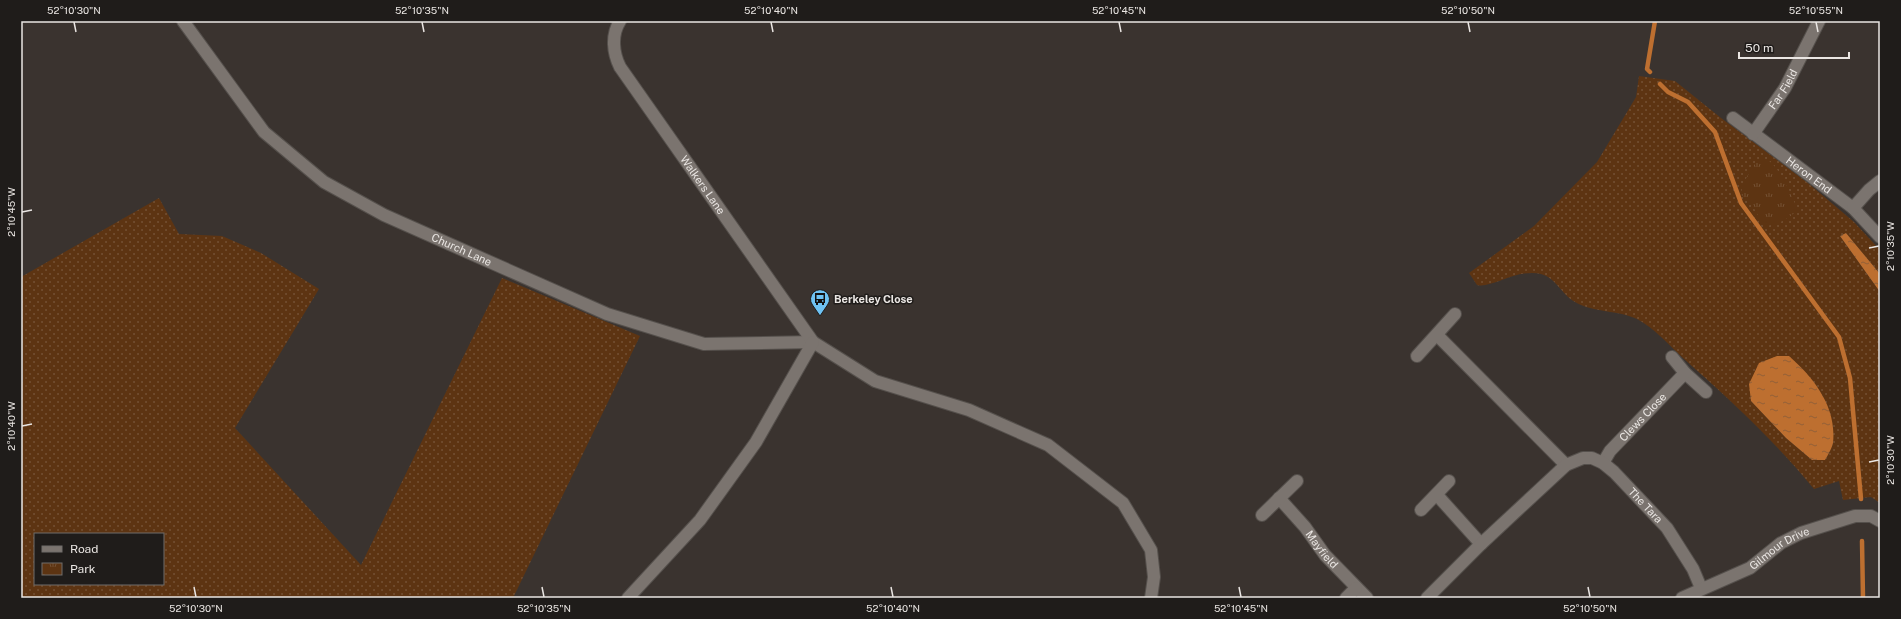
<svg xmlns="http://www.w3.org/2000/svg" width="1901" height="619" viewBox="0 0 1901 619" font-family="'Public Sans',sans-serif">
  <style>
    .grass { fill: url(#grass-dots); fill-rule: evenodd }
    .park { fill: url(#park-tufts) }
    .water { fill: url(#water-ripples) }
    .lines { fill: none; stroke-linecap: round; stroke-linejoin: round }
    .stream { stroke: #bd6f30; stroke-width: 4.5 }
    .street-casing { stroke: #55504c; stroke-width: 14 }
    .street { stroke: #7b746f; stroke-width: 12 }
    .ticks { fill: none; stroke: #eae6e3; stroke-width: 1.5 }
    .labels { text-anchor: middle; stroke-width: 3; stroke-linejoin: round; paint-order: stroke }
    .street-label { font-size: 11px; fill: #eae6e3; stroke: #1f1c1a }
    .poi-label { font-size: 11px; font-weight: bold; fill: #eae6e3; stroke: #1f1c1a; text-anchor: start }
    .neatline { fill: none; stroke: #eae6e3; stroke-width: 1.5 }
    .ticks-label { font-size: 10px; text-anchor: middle; fill: #eae6e3 }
  </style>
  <defs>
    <pattern id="grass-dots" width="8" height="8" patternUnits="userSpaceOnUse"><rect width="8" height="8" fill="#5d3412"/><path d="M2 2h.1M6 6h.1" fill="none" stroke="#745134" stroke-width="1.8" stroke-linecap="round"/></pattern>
    <pattern id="park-tufts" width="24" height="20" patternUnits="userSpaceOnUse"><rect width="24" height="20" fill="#5d3412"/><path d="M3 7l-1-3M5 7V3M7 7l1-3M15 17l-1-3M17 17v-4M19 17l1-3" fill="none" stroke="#745134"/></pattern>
    <pattern id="water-ripples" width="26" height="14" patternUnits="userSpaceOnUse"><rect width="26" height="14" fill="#bd6f30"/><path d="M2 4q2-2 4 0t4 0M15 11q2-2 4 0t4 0" fill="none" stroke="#936037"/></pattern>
  </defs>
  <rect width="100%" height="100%" fill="#3a332f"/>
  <path class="grass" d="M 1639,76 L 1675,81 L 1721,118 L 1808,183 L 1854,222 L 1880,250 L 1880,274 L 1846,233 L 1840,236 L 1880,292 L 1880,503 L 1871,497 L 1843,500 L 1839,481 L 1814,489 C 1775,441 1729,399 1683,358 C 1669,345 1654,328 1637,319 C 1618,310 1594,313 1575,302 C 1562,295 1556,278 1541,274 C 1517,268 1491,289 1477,285 L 1469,273 L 1534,226 L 1597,162 L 1636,97 ZM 1751,401 L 1832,423 L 1833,444 L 1825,460 L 1812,460 L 1786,438 Z
    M 159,198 L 179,234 L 222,236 L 261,253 L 319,289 L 235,428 L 361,565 L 502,278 L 640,336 L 513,598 L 21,598 L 21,385 L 23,381 L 21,277 ZM 35,534 L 163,534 L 163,584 L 35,584 Z"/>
  <path class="park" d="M 1758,160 L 1768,160 C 1783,172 1790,193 1798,210 C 1788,219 1778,225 1764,226 C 1760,217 1754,210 1751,202 L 1746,199 L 1741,194 C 1743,182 1750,170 1758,160 Z"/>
  <path class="water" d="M 1846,233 L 1880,274 L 1880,292 L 1840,236 Z
    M 1777,356 L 1789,356 C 1814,378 1837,407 1833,443 C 1832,448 1828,455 1825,460 L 1812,460 L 1786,438 L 1751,401 L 1749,384 L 1759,363 Z"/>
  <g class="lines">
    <path class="stream" d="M 1650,72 L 1647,69 L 1655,21
      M 1660,84 L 1668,92 L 1688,102 L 1715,132 L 1741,203 L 1839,337 L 1850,378 L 1861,499
      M 1862,541 L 1863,598"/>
    <g class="street-casing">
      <g id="street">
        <path id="s1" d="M 183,21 L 264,132 L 324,182 L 384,215 L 607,314 L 704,344 L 813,342"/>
        <path id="s2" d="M 620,21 C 611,35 613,53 620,67 L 813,342 L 875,381 L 969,410 L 1048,445 L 1123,503 L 1151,550 L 1154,577 L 1151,598"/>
        <path id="s3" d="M 1733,118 L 1853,208 L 1880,237"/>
        <path id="s4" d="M 1753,134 L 1785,88 L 1819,21"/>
        <path d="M 1853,208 L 1869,190 L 1880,181"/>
        <path d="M 1437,335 L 1566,465"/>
        <path d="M 1417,356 L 1455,314"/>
        <path d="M 1672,357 L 1685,373 L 1706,392"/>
        <path id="s5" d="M 1603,463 L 1610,451 L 1685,373"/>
        <path d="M 1437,495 L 1481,544"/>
        <path id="s6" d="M 1279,498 L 1305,527 L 1325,555 L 1367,598"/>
        <path d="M 1421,510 L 1449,481"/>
        <path d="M 1262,515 L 1297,481"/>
        <path d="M 628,598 L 700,520 L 756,442 L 813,342"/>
        <path d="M 1346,598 L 1356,588"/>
        <path id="s7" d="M 1427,598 L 1481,544 L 1566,465 L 1583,458 L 1592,458 L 1603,463 L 1614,472 L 1667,528 L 1693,569 L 1701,588"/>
        <path id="s8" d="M 1682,598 L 1750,568 L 1781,543 L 1801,533 L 1855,516 L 1871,516 L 1880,521"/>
      </g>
    </g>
    <use href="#street" class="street"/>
  </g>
  <path class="ticks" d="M 74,22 L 76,32M 422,22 L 424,32M 771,22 L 773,32M 1119,22 L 1121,32M 1468,22 L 1470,32M 1816,22 L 1818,32M 22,212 L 32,210M 1869,248 L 1879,246M 22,426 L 32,424M 1869,462 L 1879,460M 194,587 L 196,597M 542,587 L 544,597M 891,587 L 893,597M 1239,587 L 1241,597M 1588,587 L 1590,597"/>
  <defs>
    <g id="bus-pin" transform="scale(1)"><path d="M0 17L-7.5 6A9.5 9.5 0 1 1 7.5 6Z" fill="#6ec2f3" stroke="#1f1c1a"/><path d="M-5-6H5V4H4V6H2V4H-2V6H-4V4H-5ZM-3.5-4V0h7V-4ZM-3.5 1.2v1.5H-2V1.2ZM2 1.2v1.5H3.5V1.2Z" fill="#111"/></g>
  </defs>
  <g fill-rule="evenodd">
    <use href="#bus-pin" x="820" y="299"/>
  </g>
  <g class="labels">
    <g class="street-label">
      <text dy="4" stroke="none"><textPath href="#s4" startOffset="54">Far Field</textPath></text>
      <text dy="4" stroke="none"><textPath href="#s3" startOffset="95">Heron End</textPath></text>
      <text dy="4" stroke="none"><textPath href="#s2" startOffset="192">Walkers Lane</textPath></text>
      <text dy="4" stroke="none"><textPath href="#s1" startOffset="369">Church Lane</textPath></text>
      <text dy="4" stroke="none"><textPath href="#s5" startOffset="61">Clews Close</textPath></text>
      <text dy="4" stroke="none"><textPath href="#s7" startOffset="292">The Tara</textPath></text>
      <text dy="4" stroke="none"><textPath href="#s6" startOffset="67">Mayfield</textPath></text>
      <text dy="4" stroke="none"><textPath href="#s8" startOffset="110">Gilmour Drive</textPath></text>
    </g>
    <g class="poi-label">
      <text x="834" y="303">Berkeley Close</text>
    </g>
  </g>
  <rect width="1901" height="619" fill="none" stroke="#1f1c1a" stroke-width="44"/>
  <rect x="34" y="533" width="130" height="52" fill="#1f1c1a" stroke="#706d6a"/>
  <rect x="42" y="546" width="20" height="6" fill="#7b746f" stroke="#706d6a"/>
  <text x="70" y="553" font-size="12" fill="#eae6e3">Road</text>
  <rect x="42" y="563" width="20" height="12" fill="url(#park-tufts)" stroke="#706d6a"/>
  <text x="70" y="573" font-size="12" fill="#eae6e3">Park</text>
  <path d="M1739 52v6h110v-6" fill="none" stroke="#eae6e3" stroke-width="2"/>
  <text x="1745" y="52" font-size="12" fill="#eae6e3" stroke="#1f1c1a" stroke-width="3" paint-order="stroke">50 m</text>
  <rect x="22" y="22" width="1857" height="575" class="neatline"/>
  <g class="ticks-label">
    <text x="74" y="14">52°10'30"N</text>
    <text x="422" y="14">52°10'35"N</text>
    <text x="771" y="14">52°10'40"N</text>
    <text x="1119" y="14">52°10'45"N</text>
    <text x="1468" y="14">52°10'50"N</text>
    <text x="1816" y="14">52°10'55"N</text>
    <text transform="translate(11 212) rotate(-90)" y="4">2°10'45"W</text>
    <text transform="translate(1890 246) rotate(-90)" y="4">2°10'35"W</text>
    <text transform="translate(11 426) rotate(-90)" y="4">2°10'40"W</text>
    <text transform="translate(1890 460) rotate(-90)" y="4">2°10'30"W</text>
    <text x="196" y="612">52°10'30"N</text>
    <text x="544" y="612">52°10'35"N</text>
    <text x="893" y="612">52°10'40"N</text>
    <text x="1241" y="612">52°10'45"N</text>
    <text x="1590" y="612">52°10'50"N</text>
  </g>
</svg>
